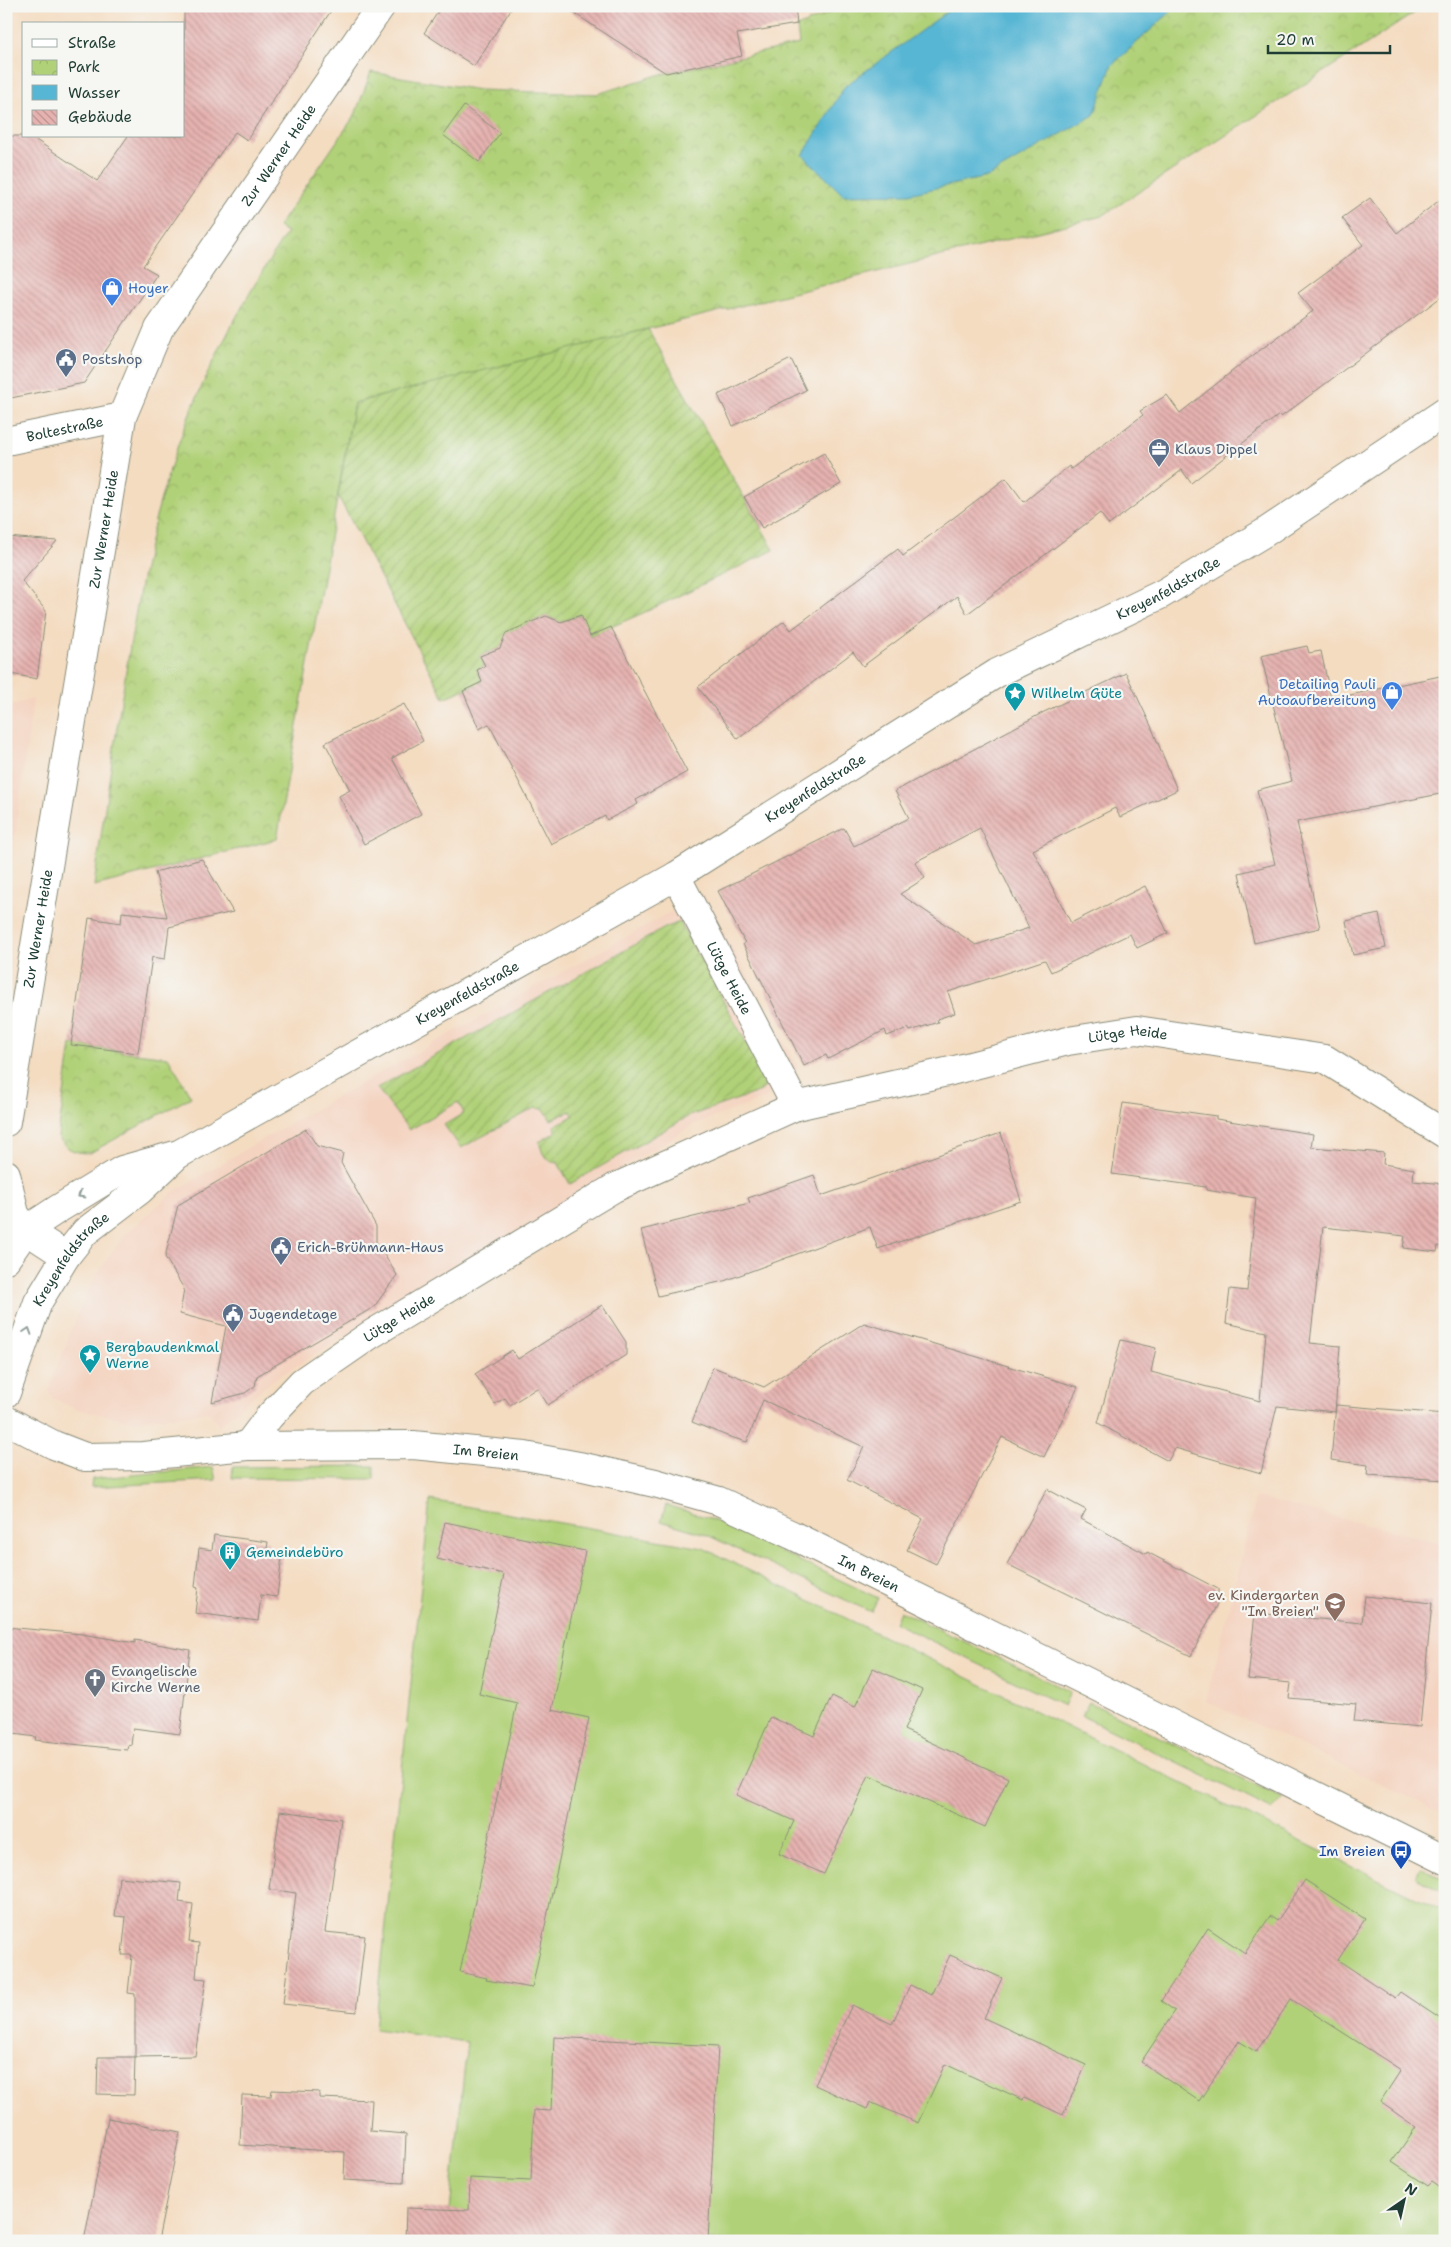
<svg xmlns="http://www.w3.org/2000/svg" width="1451" height="2247" viewBox="0 0 1451 2247" font-family="'Shantell Sans',sans-serif">
  <style>
    .built { fill: #f4d3c0 }
    .grass { fill: #b1d178; stroke: #688756 }
    .park { fill: url(#park-crowns); stroke: #688756 }
    .garden { fill: url(#garden-furrows); stroke: #688756 }
    .water { fill: #56b6d4; stroke: #3a7a84 }
    .building { fill: url(#building-back-hatch); fill-rule: evenodd }
    .lines { fill: none; stroke-linecap: round; stroke-linejoin: round }
    .minor-casing { stroke: #8a8c7a; stroke-width: 30 }
    .minor { stroke: #fff; stroke-width: 28 }
    .oneway { stroke: #8f9e9a }
    .labels { text-anchor: middle; stroke-width: 4.5; stroke-linejoin: round; paint-order: stroke }
    .street-label { font-size: 14px; fill: #1f3d34; stroke: #f6f6f2 }
    .shop-label { font-size: 14px; fill: #366cbe; stroke: #f6f6f2; text-anchor: start }
    .service-label { font-size: 14px; fill: #4e5e75; stroke: #f6f6f2; text-anchor: start }
    .culture-label { font-size: 14px; fill: #0d838f; stroke: #f6f6f2; text-anchor: start }
    .education-label { font-size: 14px; fill: #785e54; stroke: #f6f6f2; text-anchor: end }
    .worship-label { font-size: 14px; fill: #5b616d; stroke: #f6f6f2; text-anchor: start }
    .transit-label { font-size: 14px; fill: #164399; stroke: #f6f6f2; text-anchor: end }
  </style>
  <defs>
    <pattern id="park-crowns" width="20" height="18" patternUnits="userSpaceOnUse" patternTransform="scale(1.25)"><rect width="20" height="18" fill="#b1d178"/><path d="M2 6a3 3 0 1 1 6 0M12 15a3 3 0 1 1 6 0" fill="none" stroke="#98b468"/></pattern>
    <pattern id="garden-furrows" width="10" height="10" patternUnits="userSpaceOnUse" patternTransform="scale(1.25)"><rect width="10" height="10" fill="#b1d178"/><path d="M-1 1l2-2M0 10L10 0M9 11l2-2" fill="none" stroke="#98b468"/></pattern>
    <pattern id="building-back-hatch" width="6" height="6" patternUnits="userSpaceOnUse" patternTransform="scale(1.25)"><rect width="6" height="6" fill="#e6b2b0"/><path d="M-1 5l2 2M0 0l6 6M5-1l2 2" fill="none" stroke="#ba9290"/></pattern>
  </defs>
  <rect width="100%" height="100%" fill="#f6f6f2"/>
  <filter id="ink" filterUnits="userSpaceOnUse"><feTurbulence type="fractalNoise" baseFrequency=".02" numOctaves="2"/><feDisplacementMap in="SourceGraphic" scale="10" xChannelSelector="R" yChannelSelector="G"/><feConvolveMatrix kernelMatrix="1 2 1 2 8 2 1 2 1" color-interpolation-filters="sRGB"/></filter>
  <filter id="wash" filterUnits="userSpaceOnUse"><feTurbulence type="fractalNoise" baseFrequency=".0096" numOctaves="4" result="noise"/><feDisplacementMap in="SourceGraphic" scale="20" xChannelSelector="R" yChannelSelector="G"/><feGaussianBlur stdDeviation="1.12" result="paint"/><feColorMatrix in="noise" values="0 0 0 0 0 0 0 0 0 0 0 0 0 0 0 0 0 1.4 0 .05"/><feComposite in="paint" operator="in"/></filter>
  <g filter="url(#wash)">
    <rect width="100%" height="100%" fill="#f4dcc1"/>
    <path class="built" d="M 33,699 L 6,904 L 6,707 Z
      M 703,894 L 798,1067 L 765,1098 L 695,1124 L 273,1380 L 219,1425 L 208,1412 L 132,1421 L 76,1409 L 52,1398 L 49,1393 L 55,1372 L 84,1298 L 103,1265 L 127,1233 L 173,1192 L 299,1118 Z
      M 1256,1497 L 1445,1544 L 1445,1814 L 1206,1701 Z"/>
    <path class="grass" d="M 374,1466 L 374,1479 L 232,1478 L 233,1467 Z
      M 213,1467 L 216,1480 L 91,1487 L 92,1479 Z
      M 430,1500 L 703,1548 L 1445,1912 L 1445,2241 L 447,2241 L 467,2042 L 375,2029 Z
      M 666,1505 L 709,1518 L 878,1598 L 871,1612 L 705,1534 L 661,1521 Z
      M 900,1611 L 1070,1692 L 1064,1706 L 895,1623 Z
      M 1089,1702 L 1284,1799 L 1271,1809 L 1082,1716 Z
      M 1420,1867 L 1445,1880 L 1445,1892 L 1416,1877 Z"/>
    <path class="park" d="M 845,6 L 1425,6 L 1102,216 L 648,329 L 541,358 L 354,403 L 277,839 L 94,886 C 104,812 115,739 127,665 C 138,598 149,531 171,466 C 198,382 240,306 287,232 L 278,227 L 355,115 L 371,72 L 479,90 L 597,94 L 658,75 L 799,44 L 797,27 Z
      M 71,1045 L 168,1057 L 191,1097 L 90,1153 C 75,1153 66,1150 58,1136 Z"/>
    <path class="garden" d="M 648,329 L 774,550 L 643,613 L 590,636 L 580,615 L 561,622 L 546,616 L 507,633 L 500,648 L 480,656 L 485,666 L 477,670 L 482,682 L 444,698 L 338,496 L 354,403 Z
      M 680,922 L 764,1075 L 767,1085 L 761,1091 L 689,1116 L 570,1184 L 557,1161 L 552,1162 L 543,1154 L 539,1142 L 556,1132 L 554,1126 L 573,1116 L 570,1111 L 551,1120 L 544,1109 L 535,1108 L 461,1148 L 444,1125 L 464,1113 L 458,1102 L 409,1130 L 377,1088 L 665,928 Z"/>
    <path class="water" d="M 955,6 L 1177,6 L 1112,65 L 1094,115 L 987,177 L 909,194 L 843,195 L 803,155 L 845,86 Z"/>
    <g id="blocks">
      <path class="building" d="M 184,6 L 334,6 L 247,140 L 235,132 L 143,266 L 157,274 L 84,383 L 6,399 L 6,136 L 30,136 L 97,181 L 128,136 L 184,136 Z
        M 442,6 L 513,6 L 474,66 L 424,33 Z
        M 563,6 L 795,6 L 797,24 L 737,34 L 742,56 L 666,73 Z
        M 464,106 L 500,133 L 479,162 L 443,135 Z
        M 1445,196 L 1445,294 L 1281,417 L 1279,415 L 1191,483 L 1182,470 L 1109,525 L 1100,513 L 967,614 L 957,596 L 863,666 L 853,652 L 738,739 L 698,687 L 784,621 L 791,630 L 898,549 L 903,556 L 1006,478 L 1024,502 L 1069,466 L 1071,469 L 1143,415 L 1140,411 L 1167,395 L 1180,413 L 1240,365 L 1313,311 L 1298,293 L 1363,245 L 1342,218 L 1370,198 L 1397,233 Z
        M 791,359 L 806,390 L 733,426 L 718,395 Z
        M 824,453 L 841,484 L 762,528 L 744,497 Z
        M 6,537 L 57,541 L 22,581 L 46,611 L 37,679 L 6,673 Z
        M 581,615 L 590,636 L 611,627 L 687,772 L 636,800 L 638,804 L 607,820 L 605,816 L 551,844 L 489,724 L 479,729 L 463,691 L 482,682 L 477,670 L 485,666 L 480,656 L 500,648 L 506,633 L 546,616 L 561,622 Z
        M 1307,646 L 1309,653 L 1321,651 L 1331,699 L 1445,675 L 1445,793 L 1297,822 L 1320,928 L 1254,943 L 1239,873 L 1275,864 L 1257,790 L 1292,781 L 1261,656 Z
        M 1126,673 L 1151,726 L 1177,790 L 1120,817 L 1115,808 L 1033,850 L 1071,923 L 1145,886 L 1168,933 L 1137,948 L 1130,934 L 1051,972 L 1045,960 L 948,992 L 955,1013 L 937,1019 L 938,1022 L 910,1031 L 908,1028 L 887,1036 L 885,1030 L 828,1059 L 826,1055 L 804,1066 L 743,944 L 745,943 L 718,891 L 844,828 L 854,846 L 909,818 L 895,791 L 1044,712 ZM 980,828 L 1029,928 L 976,945 L 900,894 L 925,878 L 915,862 Z
        M 404,704 L 423,741 L 392,758 L 421,814 L 364,844 L 339,796 L 350,790 L 325,743 Z
        M 202,859 L 233,912 L 169,927 L 165,959 L 152,957 L 138,1053 L 71,1045 L 89,918 L 121,923 L 122,912 L 167,917 L 155,872 Z
        M 1379,914 L 1386,948 L 1353,955 L 1346,921 Z
        M 1123,1103 L 1216,1116 L 1216,1119 L 1313,1134 L 1311,1147 L 1384,1153 L 1383,1164 L 1414,1169 L 1413,1181 L 1445,1184 L 1445,1247 L 1438,1246 L 1437,1252 L 1403,1248 L 1405,1236 L 1323,1227 L 1310,1343 L 1340,1346 L 1335,1412 L 1277,1406 L 1261,1473 L 1175,1448 L 1168,1461 L 1098,1423 L 1121,1340 L 1156,1348 L 1151,1372 L 1260,1401 L 1266,1332 L 1226,1323 L 1230,1289 L 1247,1291 L 1256,1198 L 1206,1190 L 1206,1187 L 1112,1174 Z
        M 306,1129 L 317,1146 L 343,1153 L 341,1163 L 376,1226 L 376,1242 L 397,1275 L 374,1307 L 257,1376 L 255,1386 L 245,1393 L 212,1402 L 226,1326 L 180,1314 L 184,1289 L 165,1257 L 178,1205 Z
        M 1001,1133 L 1021,1201 L 878,1249 L 870,1227 L 724,1281 L 658,1296 L 641,1230 L 750,1203 L 748,1198 L 814,1175 L 821,1196 Z
        M 602,1305 L 626,1342 L 626,1355 L 548,1405 L 537,1388 L 510,1405 L 505,1398 L 495,1404 L 475,1374 L 512,1350 L 518,1359 Z
        M 864,1323 L 1078,1387 L 1044,1457 L 1002,1437 L 936,1564 L 907,1550 L 923,1519 L 847,1480 L 864,1447 L 763,1400 L 747,1442 L 727,1436 L 692,1422 L 713,1367 L 764,1387 Z
        M 1336,1405 L 1445,1414 L 1445,1480 L 1367,1475 L 1368,1465 L 1331,1460 Z
        M 1047,1489 L 1086,1510 L 1081,1519 L 1146,1554 L 1147,1552 L 1218,1589 L 1218,1602 L 1191,1656 L 1007,1564 Z
        M 445,1522 L 585,1551 L 552,1710 L 589,1718 L 532,1988 L 486,1980 L 487,1978 L 460,1972 L 517,1703 L 479,1694 L 504,1574 L 437,1559 Z
        M 214,1535 L 268,1542 L 266,1555 L 282,1556 L 277,1597 L 261,1595 L 258,1621 L 195,1613 L 198,1588 L 195,1587 L 199,1548 L 212,1550 Z
        M 1365,1596 L 1432,1603 L 1420,1727 L 1354,1721 L 1356,1704 L 1289,1698 L 1291,1683 L 1248,1679 L 1255,1613 L 1362,1623 Z
        M 6,1627 L 82,1634 L 135,1643 L 135,1640 L 190,1650 L 180,1734 L 133,1728 L 131,1746 L 128,1745 L 127,1750 L 35,1740 L 36,1737 L 6,1733 Z
        M 873,1668 L 922,1690 L 904,1730 L 1008,1778 L 985,1827 L 869,1775 L 824,1874 L 779,1854 L 794,1821 L 736,1795 L 771,1717 L 814,1736 L 832,1696 L 855,1707 Z
        M 280,1811 L 341,1819 L 325,1932 L 365,1936 L 356,2012 L 283,2004 L 296,1893 L 269,1889 Z
        M 119,1877 L 181,1883 L 179,1902 L 193,1904 L 189,1942 L 199,1943 L 196,1978 L 206,1979 L 195,2056 L 135,2057 L 135,1994 L 128,1993 L 132,1955 L 122,1955 L 126,1917 L 115,1916 Z
        M 1305,1880 L 1365,1919 L 1338,1960 L 1395,1998 L 1400,1992 L 1445,2022 L 1445,2191 L 1432,2182 L 1428,2186 L 1392,2162 L 1416,2127 L 1380,2102 L 1401,2070 L 1291,1999 L 1256,2052 L 1239,2041 L 1199,2101 L 1141,2062 L 1175,2011 L 1161,2001 L 1208,1928 L 1245,1953 L 1270,1916 L 1277,1921 Z
        M 950,1955 L 1002,1978 L 984,2018 L 1086,2065 L 1063,2115 L 1024,2097 L 1023,2100 L 945,2064 L 918,2123 L 870,2102 L 867,2109 L 815,2085 L 852,2005 L 892,2024 L 910,1985 L 931,1995 Z
        M 554,2037 L 718,2046 L 708,2241 L 405,2241 L 406,2208 L 469,2210 L 470,2178 L 531,2181 L 534,2110 L 551,2111 Z
        M 98,2057 L 135,2057 L 134,2095 L 97,2094 Z
        M 272,2090 L 319,2092 L 319,2098 L 372,2100 L 370,2131 L 406,2134 L 404,2183 L 344,2180 L 345,2152 L 240,2145 L 242,2095 L 271,2096 Z
        M 108,2118 L 180,2132 L 158,2241 L 84,2241 Z"/>
    </g>
  </g>
  <g filter="url(#ink)">
    <use href="#blocks" fill-opacity="0" stroke="#8a8c7a" stroke-width="1"/>
    <g class="lines">
      <g class="minor-casing">
        <g id="minor">
          <path id="s1" d="M 6,441 L 122,417"/>
          <path id="s2" d="M 676,876 L 796,1106"/>
          <path id="s3" d="M 6,1122 L 122,417 L 159,329 L 381,6"/>
          <path d="M 6,1174 L 15,1214 L 26,1230 L 66,1256"/>
          <path id="s4" d="M 6,1259 L 26,1230 L 58,1209 L 122,1170 L 179,1154 L 676,876 L 997,673 L 1162,594 L 1264,533 L 1445,412"/>
          <path id="s5" d="M 6,1393 L 38,1302 L 66,1256 L 85,1232 L 140,1190 L 174,1158"/>
          <path id="s6" d="M 6,1420 L 54,1445 L 85,1457 L 143,1456 L 247,1446 L 413,1445 L 525,1456 L 579,1466 L 655,1483 L 719,1501 L 792,1535 L 1445,1860"/>
          <path id="s7" d="M 247,1446 L 269,1417 L 302,1382 L 370,1335 L 614,1188 L 796,1106 L 951,1071 L 1068,1041 L 1137,1030 L 1325,1059 L 1445,1134"/>
        </g>
      </g>
      <use href="#minor" class="minor"/>
    </g>
    <defs><path id="oneway-chevron" d="M-2-3.5L2.5 0L-2 3.5" fill="none" stroke-width="1.6" stroke-linecap="round" stroke-linejoin="round" transform="scale(1.25)"/></defs>
    <g class="oneway">
      <use href="#oneway-chevron" transform="translate(81 1195) rotate(149)"/>
      <use href="#oneway-chevron" transform="translate(28 1331) rotate(-72)"/>
    </g>
  </g>
  <defs>
    <g id="shop-pin" transform="scale(1.125)"><path d="M0 17L-7.5 6A9.5 9.5 0 1 1 7.5 6Z" fill="#3f7fe0" stroke="#f6f6f2"/><path d="M-5-2.5h2.3a2.7 3.5 0 0 1 5.4 0H5L5.5 6h-11ZM-1.5-2.5h3a1.5 2.3 0 0 0-3 0Z" fill="#fff"/></g>
    <g id="civic-pin" transform="scale(1.125)"><path d="M0 17L-7.5 6A9.5 9.5 0 1 1 7.5 6Z" fill="#5c6f8a" stroke="#f6f6f2"/><path d="M-.6-6.5H3V-4.5H.6V-3L4-1V1h2V6H-6V1h2V-1L-.6-3ZM-1.2 2.5V6h2.4V2.5Z" fill="#fff"/></g>
    <g id="office-pin" transform="scale(1.125)"><path d="M0 17L-7.5 6A9.5 9.5 0 1 1 7.5 6Z" fill="#5c6f8a" stroke="#f6f6f2"/><path d="M-6-3h4V-5.5h4V-3h4V5H-6ZM-1-4.5V-3h2v-1.5ZM-6 0V1H6V0Z" fill="#fff"/></g>
    <g id="sight-pin" transform="scale(1.125)"><path d="M0 17L-7.5 6A9.5 9.5 0 1 1 7.5 6Z" fill="#0f9aa8" stroke="#f6f6f2"/><path d="M0-6L1.8-2.2L6-1.7L2.9 1.2L3.7 5.4L0 3.3L-3.7 5.4L-2.9 1.2L-6-1.7L-1.8-2.2Z" fill="#fff"/></g>
    <g id="building-pin" transform="scale(1.125)"><path d="M0 17L-7.5 6A9.5 9.5 0 1 1 7.5 6Z" fill="#0f9aa8" stroke="#f6f6f2"/><path d="M-4-6H4V6H1V3H-1V6H-4ZM-2.5-4.3h1.7v1.8h-1.7ZM.8-4.3h1.7v1.8H.8ZM-2.5-1h1.7V.8h-1.7ZM.8-1h1.7V.8H.8Z" fill="#fff"/></g>
    <g id="school-pin" transform="scale(1.125)"><path d="M0 17L-7.5 6A9.5 9.5 0 1 1 7.5 6Z" fill="#8d6e63" stroke="#f6f6f2"/><path d="M0-5L7-2L0 1L-7-2ZM-4 1L0 2.5L4 1V4Q0 6-4 4Z" fill="#fff"/></g>
    <g id="church-pin" transform="scale(1.125)"><path d="M0 17L-7.5 6A9.5 9.5 0 1 1 7.5 6Z" fill="#6b7280" stroke="#f6f6f2"/><path d="M-1.2-6h2.4v3.5h3.3v2.4h-3.3V6h-2.4V-.1h-3.3v-2.4h3.3Z" fill="#fff"/></g>
    <g id="bus-pin" transform="scale(1.125)"><path d="M0 17L-7.5 6A9.5 9.5 0 1 1 7.5 6Z" fill="#1a4fb4" stroke="#f6f6f2"/><path d="M-5-6H5V4H4V6H2V4H-2V6H-4V4H-5ZM-3.5-4V0h7V-4ZM-3.5 1.2v1.5H-2V1.2ZM2 1.2v1.5H3.5V1.2Z" fill="#fff"/></g>
  </defs>
  <g fill-rule="evenodd">
    <use href="#shop-pin" x="112" y="288"/>
    <use href="#civic-pin" x="66" y="359"/>
    <use href="#office-pin" x="1159" y="449"/>
    <use href="#shop-pin" x="1392" y="692"/>
    <use href="#sight-pin" x="1015" y="693"/>
    <use href="#civic-pin" x="281" y="1247"/>
    <use href="#civic-pin" x="233" y="1314"/>
    <use href="#sight-pin" x="90" y="1355"/>
    <use href="#building-pin" x="230" y="1552"/>
    <use href="#school-pin" x="1335" y="1603"/>
    <use href="#church-pin" x="95" y="1679"/>
    <use href="#bus-pin" x="1401" y="1851"/>
  </g>
  <g class="labels">
    <g class="street-label">
      <text dy="5" stroke="none"><textPath href="#s3" startOffset="1021">Zur Werner Heide</textPath></text>
      <text dy="5" stroke="none"><textPath href="#s1" startOffset="60">Boltestraße</textPath></text>
      <text dy="5" stroke="none"><textPath href="#s3" startOffset="601">Zur Werner Heide</textPath></text>
      <text dy="5" stroke="none"><textPath href="#s4" startOffset="1348">Kreyenfeldstraße</textPath></text>
      <text dy="5" stroke="none"><textPath href="#s4" startOffset="942">Kreyenfeldstraße</textPath></text>
      <text dy="5" stroke="none"><textPath href="#s3" startOffset="196">Zur Werner Heide</textPath></text>
      <text dy="5" stroke="none"><textPath href="#s2" startOffset="115">Lütge Heide</textPath></text>
      <text dy="5" stroke="none"><textPath href="#s4" startOffset="538">Kreyenfeldstraße</textPath></text>
      <text dy="5" stroke="none"><textPath href="#s7" startOffset="992">Lütge Heide</textPath></text>
      <text dy="5" stroke="none"><textPath href="#s5" startOffset="151">Kreyenfeldstraße</textPath></text>
      <text dy="5" stroke="none"><textPath href="#s7" startOffset="201">Lütge Heide</textPath></text>
      <text dy="5" stroke="none"><textPath href="#s6" startOffset="489">Im Breien</textPath></text>
      <text dy="5" stroke="none"><textPath href="#s6" startOffset="894">Im Breien</textPath></text>
    </g>
    <g class="shop-label">
      <text x="128" y="293">Hoyer</text>
      <text x="1376" y="689" text-anchor="end">Detailing Pauli<tspan x="1376" dy="16">Autoaufbereitung</tspan></text>
    </g>
    <g class="service-label">
      <text x="82" y="364">Postshop</text>
      <text x="1175" y="454">Klaus Dippel</text>
      <text x="297" y="1252">Erich-Brühmann-Haus</text>
      <text x="249" y="1319">Jugendetage</text>
    </g>
    <g class="culture-label">
      <text x="1031" y="698">Wilhelm Güte</text>
      <text x="106" y="1352">Bergbaudenkmal<tspan x="106" dy="16">Werne</tspan></text>
      <text x="246" y="1557">Gemeindebüro</text>
    </g>
    <g class="education-label">
      <text x="1319" y="1600">ev. Kindergarten<tspan x="1319" dy="16">"Im Breien"</tspan></text>
    </g>
    <g class="worship-label">
      <text x="111" y="1676">Evangelische<tspan x="111" dy="16">Kirche Werne</tspan></text>
    </g>
    <g class="transit-label">
      <text x="1385" y="1856">Im Breien</text>
    </g>
  </g>
  <rect width="1451" height="2247" fill="none" stroke="#f6f6f2" stroke-width="25"/>
  <rect x="22" y="22" width="162" height="115" fill="#f6f6f2" stroke="#a0aca6"/>
  <rect x="32" y="39" width="25" height="8" fill="#ffffff" stroke="#a0aca6"/>
  <text x="68" y="48" font-size="15" fill="#1f3d34">Straße</text>
  <rect x="32" y="60" width="25" height="15" fill="url(#park-crowns)" stroke="#a0aca6"/>
  <text x="68" y="72" font-size="15" fill="#1f3d34">Park</text>
  <rect x="32" y="85" width="25" height="15" fill="#56b6d4" stroke="#a0aca6"/>
  <text x="68" y="98" font-size="15" fill="#1f3d34">Wasser</text>
  <rect x="32" y="110" width="25" height="15" fill="url(#building-back-hatch)" stroke="#a0aca6"/>
  <text x="68" y="122" font-size="15" fill="#1f3d34">Gebäude</text>
  <g transform="translate(1404 2200) rotate(34)" stroke="#f6f6f2" stroke-width="4" paint-order="stroke">
  <path d="M0-4L9 19L0 12L-9 19Z" fill="#1f3d34"/>
  <text y="-8" font-size="14" font-weight="bold" text-anchor="middle" fill="#1f3d34">N</text>
  </g>
  <path d="M1268 45v8h122v-8" fill="none" stroke="#1f3d34" stroke-width="2.5"/>
  <text x="1276" y="45" font-size="15" fill="#1f3d34" stroke="#f6f6f2" stroke-width="4" paint-order="stroke">20 m</text>
</svg>
